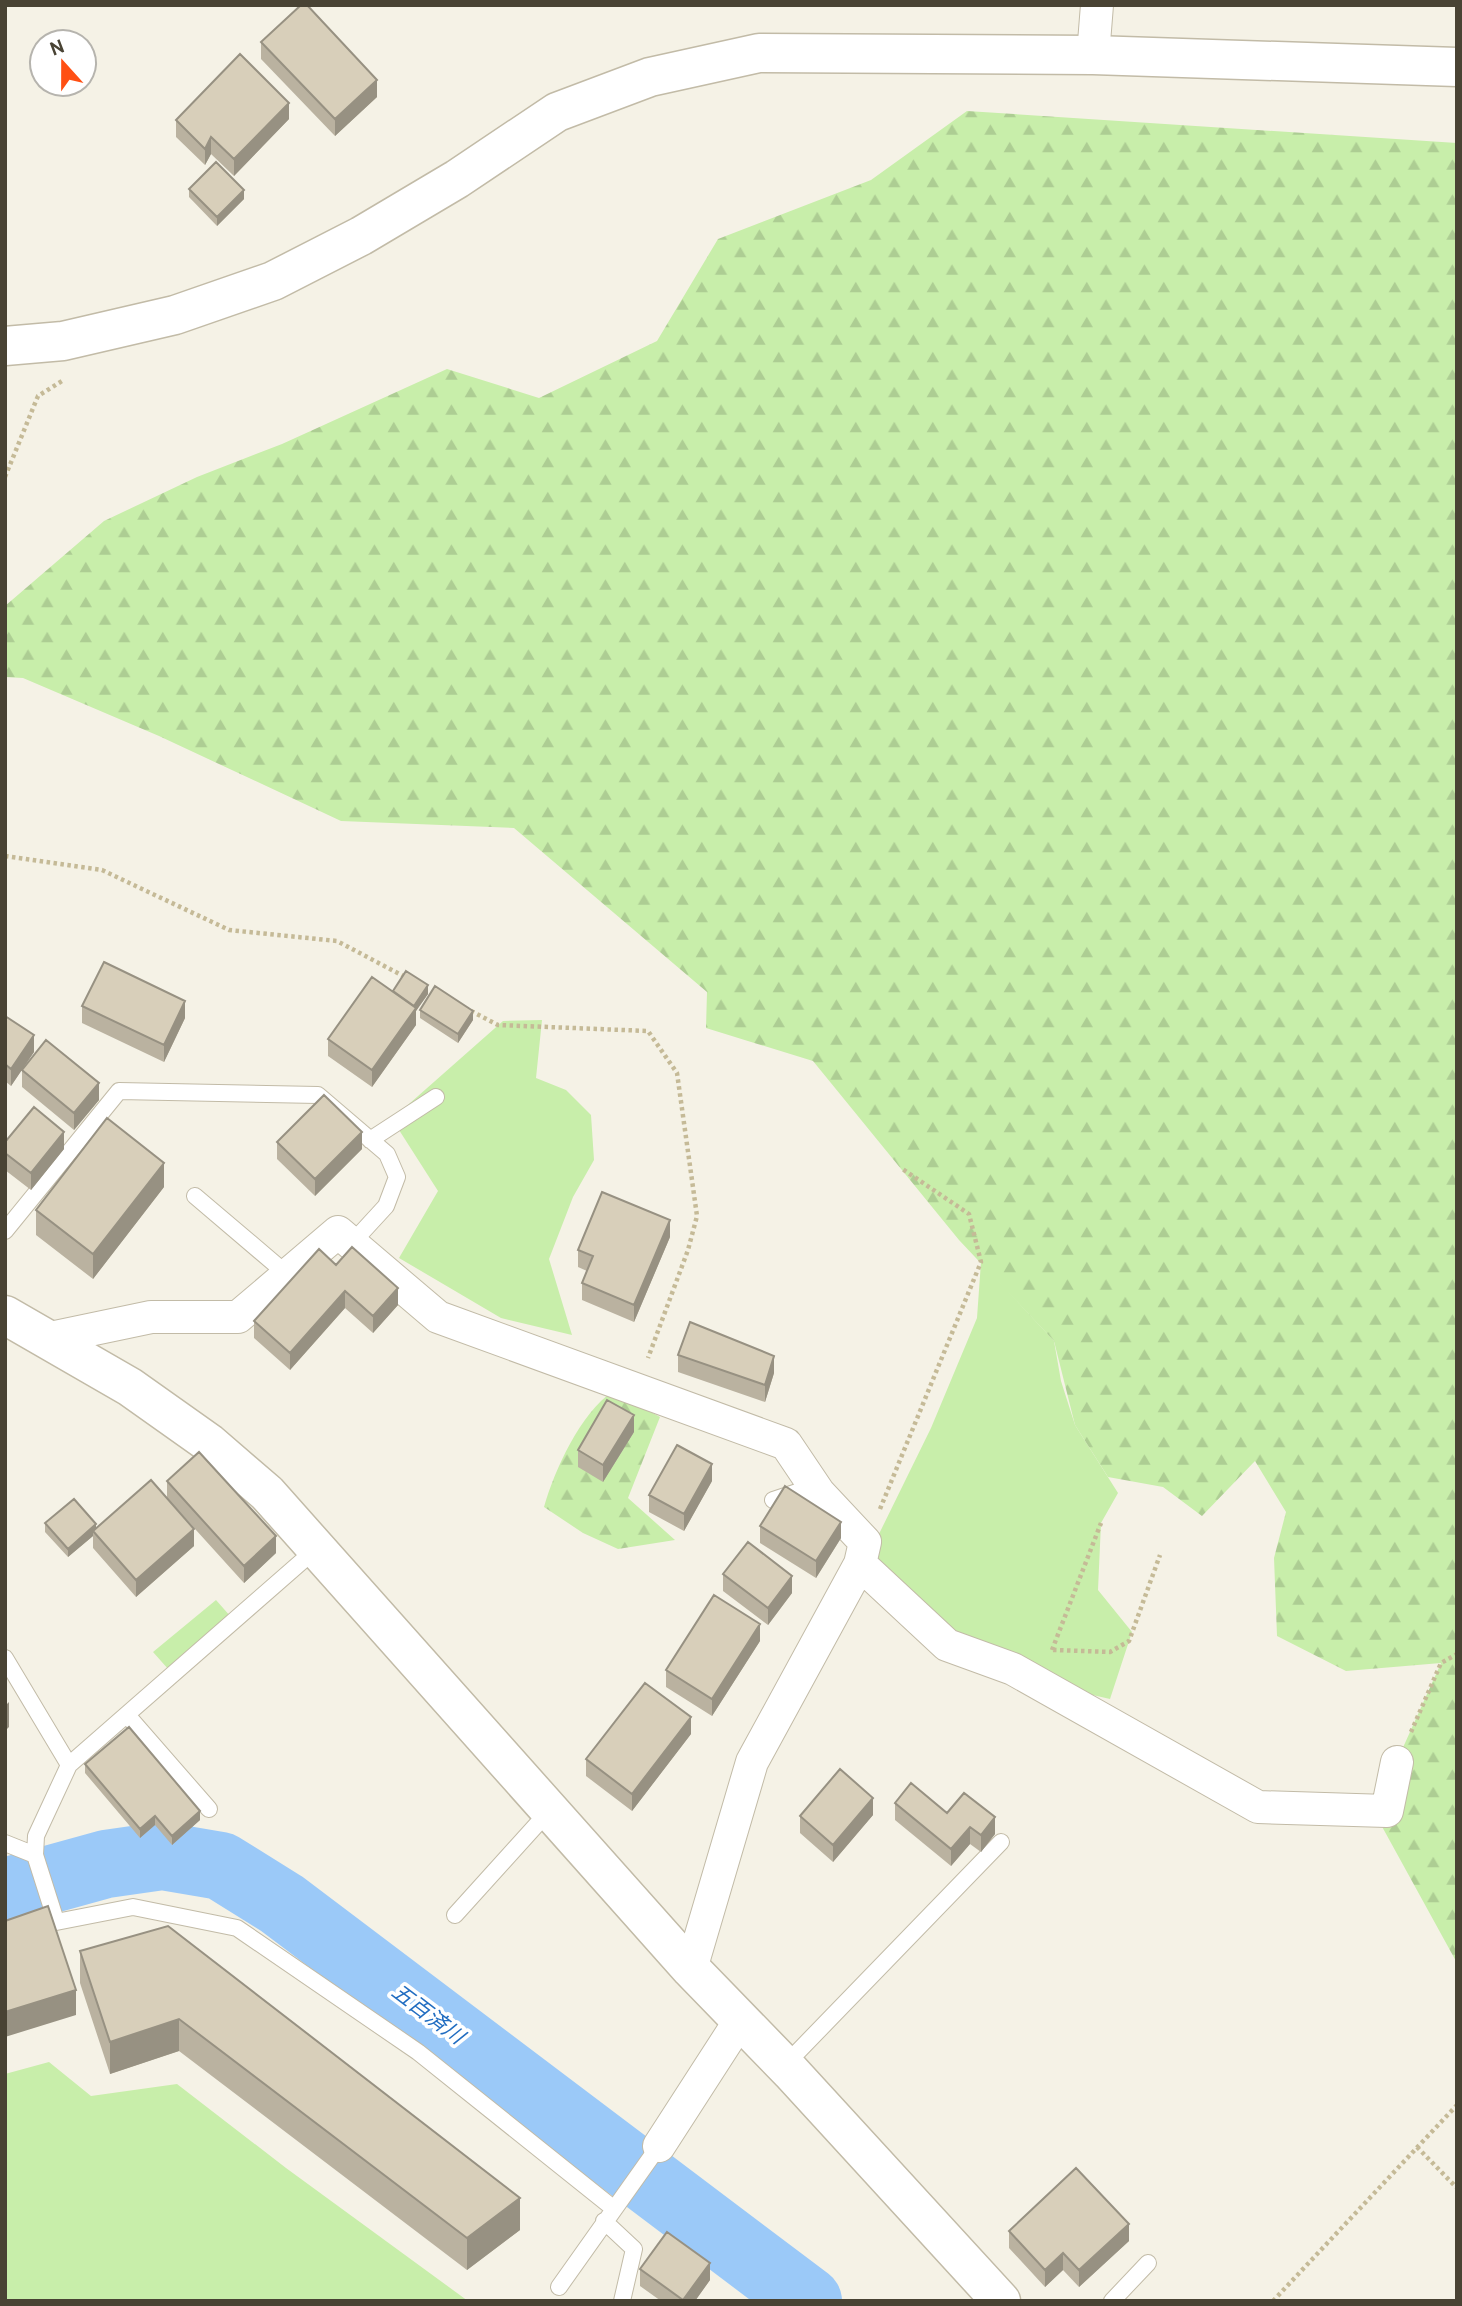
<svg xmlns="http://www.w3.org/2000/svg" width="1462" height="2306" viewBox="0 0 1462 2306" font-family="Overpass,'Noto Sans JP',sans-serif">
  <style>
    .green { fill: #c8eeaa }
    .forest { fill: url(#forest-firs) }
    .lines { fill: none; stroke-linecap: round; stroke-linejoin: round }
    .river { stroke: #9bc9f8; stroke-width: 68 }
    .service-casing { stroke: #c2bba7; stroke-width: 18 }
    .minor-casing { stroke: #c2bba7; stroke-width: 34 }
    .tertiary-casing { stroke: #c2bba7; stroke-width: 41 }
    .path { stroke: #c5ba97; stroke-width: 4.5; stroke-dasharray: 3.5 3.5; stroke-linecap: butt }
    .service { stroke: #fff; stroke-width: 16 }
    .minor { stroke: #fff; stroke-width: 32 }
    .tertiary { stroke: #fff; stroke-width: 38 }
    .wall { fill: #bab2a0 }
    .shaded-wall { fill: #979182 }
    .building { fill: #d8cfba; stroke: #979182; stroke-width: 2 }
    .labels { text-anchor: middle; stroke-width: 7; stroke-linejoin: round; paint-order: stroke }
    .water-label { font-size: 21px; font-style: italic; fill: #216dc1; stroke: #fff }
  </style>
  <defs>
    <pattern id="forest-firs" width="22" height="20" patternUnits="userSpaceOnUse" patternTransform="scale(1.75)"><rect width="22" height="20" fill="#c8eeaa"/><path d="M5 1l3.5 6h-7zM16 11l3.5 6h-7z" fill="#adcd93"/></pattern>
  </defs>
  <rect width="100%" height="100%" fill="#f5f2e6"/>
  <path class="green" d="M 542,1020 L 536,1078 L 566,1090 L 591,1115 L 594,1160 L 573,1197 L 549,1259 L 572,1335 L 501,1318 L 399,1258 L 438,1191 L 392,1119 L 503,1021 Z
    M 981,1262 L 1054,1341 L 1061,1381 L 1075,1425 L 1118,1493 L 1101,1523 L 1098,1590 L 1132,1632 L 1110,1699 L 1036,1682 L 947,1645 L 876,1557 L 878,1536 L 931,1428 L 977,1318 Z
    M 216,1600 L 231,1617 L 169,1670 L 153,1652 Z
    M 49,2062 L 91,2096 L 177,2084 L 286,2168 L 468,2301 L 5,2301 L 5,2074 Z"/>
  <path class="forest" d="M 967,111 L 1457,143 L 1457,1963 L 1374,1812 L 1441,1663 L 1346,1671 L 1277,1636 L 1274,1558 L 1286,1512 L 1255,1461 L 1202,1516 L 1163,1487 L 1108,1477 L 1075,1425 L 1054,1341 L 959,1240 L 813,1061 L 706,1028 L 707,992 L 514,828 L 341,821 L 159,736 L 23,678 L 5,677 L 5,606 L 104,521 L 197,477 L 282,444 L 447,369 L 539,398 L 657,341 L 718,239 L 871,180 Z
    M 613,1391 L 660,1417 L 628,1498 L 675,1540 L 618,1549 L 583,1533 L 544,1507 C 555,1469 580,1414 613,1391 Z"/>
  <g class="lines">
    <path class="river" d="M 5,1892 L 106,1864 L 162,1856 L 221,1866 L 282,1904 L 808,2301"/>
    <g class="service-casing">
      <path id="service" d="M 370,1140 L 436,1097
        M 195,1196 L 288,1275
        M 5,1231 L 119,1091 L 318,1095 L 387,1154 L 397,1177 L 386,1206 L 352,1243
        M 773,1500 L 815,1486
        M 5,1658 L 69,1765
        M 127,1715 L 209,1809
        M 5,1843 L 35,1855
        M 455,1915 L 549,1811
        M 56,1921 L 35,1855 L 36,1836 L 69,1765 L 316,1549
        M 5,1932 L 133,1907 L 237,1928 L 418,2052 L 613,2208
        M 785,2065 L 1001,1842
        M 604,2221 L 634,2249 L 622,2301
        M 559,2287 L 659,2146
        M 1112,2301 L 1148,2263"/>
    </g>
    <g class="minor-casing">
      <path id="minor" d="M 1093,55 L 1097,5
        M 46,1339 L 151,1317 L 238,1317 L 338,1232 L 438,1317 L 786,1444 L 819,1493 L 865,1542 L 860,1564 L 752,1762 L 691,1969
        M 860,1564 L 947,1645 L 1013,1669 L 1258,1807 L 1387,1811 L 1397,1762
        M 659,2146 L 741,2019"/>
    </g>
    <g class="tertiary-casing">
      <path id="tertiary" d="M 5,346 L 63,341 L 175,315 L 273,281 L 361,236 L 457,179 L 557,112 L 650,77 L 759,53 L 1093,55 L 1457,67
        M 5,1315 L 130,1387 L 209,1443 L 267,1493 L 691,1969 L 791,2072 L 1001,2301"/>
    </g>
    <path class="path" d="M 5,477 L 38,396 L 62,381
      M 5,856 L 102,870 L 229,930 L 337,941 L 407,978
      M 471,1011 L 498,1025 L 648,1031 L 677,1073 L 697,1216 L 688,1250 L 648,1358
      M 880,1509 L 981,1262 L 969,1214 L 901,1168
      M 1052,1650 L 1101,1523
      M 1053,1650 L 1110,1652 L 1129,1641 L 1160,1555
      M 1411,1732 L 1441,1663 L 1457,1654
      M 1417,2147 L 1457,2188
      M 1273,2301 L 1457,2105"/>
    <use href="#service" class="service"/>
    <use href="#minor" class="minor"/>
    <use href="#tertiary" class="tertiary"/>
  </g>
  <path class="wall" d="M 261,42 L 377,97 L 335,136 L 261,59 Z
    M 289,119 L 234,176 L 211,154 L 205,165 L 176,137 L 176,120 Z
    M 189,189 L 244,199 L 217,226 L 189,197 Z
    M 393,991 L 428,994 L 416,1011 L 416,1025 L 372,1087 L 328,1056 L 328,1039 Z
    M 82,1006 L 185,1018 L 164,1062 L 82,1023 Z
    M 420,1010 L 473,1020 L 458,1043 L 420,1018 Z
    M 5,1016 L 34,1052 L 11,1086 L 5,1081 Z
    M 22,1070 L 99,1100 L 74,1130 L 22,1087 Z
    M 5,1142 L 64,1149 L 31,1190 L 5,1170 Z
    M 277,1142 L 362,1149 L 315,1196 L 277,1159 Z
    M 164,1187 L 93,1279 L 36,1235 L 36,1210 Z
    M 670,1237 L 634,1322 L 582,1300 L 582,1283 L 587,1271 L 578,1267 L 578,1250 Z
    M 336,1265 L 398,1305 L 373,1333 L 345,1308 L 290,1370 L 254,1338 L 254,1321 Z
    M 678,1355 L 774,1373 L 765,1402 L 678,1372 Z
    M 634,1432 L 603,1482 L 578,1467 L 578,1450 Z
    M 167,1481 L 276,1553 L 244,1583 L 167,1498 Z
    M 712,1481 L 684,1531 L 649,1512 L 649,1495 Z
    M 45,1523 L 96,1528 L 194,1546 L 136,1597 L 93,1548 L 93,1536 L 68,1557 L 45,1532 Z
    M 760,1526 L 841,1538 L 816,1578 L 760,1543 Z
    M 723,1574 L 792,1593 L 768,1625 L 723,1591 Z
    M 760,1641 L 712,1716 L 666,1687 L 666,1670 Z
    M 691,1734 L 632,1811 L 586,1776 L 586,1759 Z
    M 85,1764 L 200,1820 L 172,1845 L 155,1825 L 140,1838 L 85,1773 Z
    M 895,1803 L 947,1813 L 995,1834 L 981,1852 L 970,1844 L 951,1866 L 895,1820 Z
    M 873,1815 L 833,1862 L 800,1833 L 800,1816 Z
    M 80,1951 L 520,2230 L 467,2270 L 179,2051 L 110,2074 L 80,1983 Z
    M 1009,2231 L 1129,2241 L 1079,2287 L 1063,2270 L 1045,2287 L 1009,2248 Z
    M 640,2269 L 710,2280 L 695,2301 L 661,2301 L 640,2286 Z"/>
  <path class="shaded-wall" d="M 377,80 L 377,97 L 335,136 L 335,119 Z
    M 289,103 L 289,119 L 234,176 L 234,159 Z
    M 211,137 L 211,154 L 205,165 L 205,149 Z
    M 244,190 L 244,199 L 217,226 L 217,217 Z
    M 428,985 L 428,994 L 416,1011 L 416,1025 L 372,1087 L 372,1070 Z
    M 185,1001 L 185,1018 L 164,1062 L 164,1045 Z
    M 473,1011 L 473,1020 L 458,1043 L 458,1034 Z
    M 34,1035 L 34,1052 L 11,1086 L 11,1069 Z
    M 99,1083 L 99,1100 L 74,1130 L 74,1113 Z
    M 64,1132 L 64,1149 L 31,1190 L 31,1173 Z
    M 362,1132 L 362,1149 L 315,1196 L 315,1179 Z
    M 164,1163 L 164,1187 L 93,1279 L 93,1254 Z
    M 670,1220 L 670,1237 L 634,1322 L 634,1305 Z
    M 398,1288 L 398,1305 L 373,1333 L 373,1316 Z
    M 345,1291 L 345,1308 L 290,1370 L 290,1353 Z
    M 774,1356 L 774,1373 L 765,1402 L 765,1385 Z
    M 634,1415 L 634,1432 L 603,1482 L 603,1465 Z
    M 712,1464 L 712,1481 L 684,1531 L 684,1514 Z
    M 841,1522 L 841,1538 L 816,1578 L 816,1561 Z
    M 96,1524 L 96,1533 L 93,1531 L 93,1536 L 68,1557 L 68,1549 Z
    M 194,1529 L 194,1546 L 136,1597 L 136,1580 Z
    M 276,1536 L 276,1553 L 244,1583 L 244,1566 Z
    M 792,1576 L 792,1593 L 768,1625 L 768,1608 Z
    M 760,1624 L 760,1641 L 712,1716 L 712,1699 Z
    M 9,1702 L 9,1727 L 5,1731 L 5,1706 Z
    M 691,1717 L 691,1734 L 632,1811 L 632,1794 Z
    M 873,1798 L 873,1815 L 833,1862 L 833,1845 Z
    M 200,1811 L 200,1820 L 172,1845 L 172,1836 Z
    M 155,1816 L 155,1825 L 140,1838 L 140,1829 Z
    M 995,1817 L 995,1834 L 981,1852 L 981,1835 Z
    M 970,1827 L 970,1844 L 951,1866 L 951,1849 Z
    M 76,1990 L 76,2015 L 5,2037 L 5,2012 Z
    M 179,2019 L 179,2051 L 110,2074 L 110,2042 Z
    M 520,2198 L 520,2230 L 467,2270 L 467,2238 Z
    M 1129,2224 L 1129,2241 L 1079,2287 L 1079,2270 Z
    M 1063,2253 L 1063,2270 L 1045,2287 L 1045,2270 Z
    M 710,2263 L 710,2280 L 695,2301 L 683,2301 Z"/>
  <path class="building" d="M 301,5 L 307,5 L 377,80 L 335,119 L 261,42 Z
    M 240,54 L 289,103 L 234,159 L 211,137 L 205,149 L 176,120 Z
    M 216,162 L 244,190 L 217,217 L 189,189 Z
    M 104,962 L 185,1001 L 164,1045 L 82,1006 Z
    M 406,971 L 428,985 L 414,1006 L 393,991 Z
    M 372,977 L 416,1008 L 372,1070 L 328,1039 Z
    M 435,986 L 473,1011 L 458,1034 L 420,1010 Z
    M 5,1016 L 34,1035 L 11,1069 L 5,1064 Z
    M 46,1040 L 99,1083 L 74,1113 L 22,1070 Z
    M 324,1095 L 362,1132 L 315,1179 L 277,1142 Z
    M 34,1107 L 64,1132 L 31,1173 L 5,1153 L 5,1142 Z
    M 107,1118 L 164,1163 L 93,1254 L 36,1210 Z
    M 602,1192 L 670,1220 L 634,1305 L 582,1283 L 593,1256 L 578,1250 Z
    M 352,1247 L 398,1288 L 373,1316 L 345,1291 L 290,1353 L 254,1321 L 319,1249 L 336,1265 Z
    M 690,1322 L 774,1356 L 765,1385 L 678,1355 Z
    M 607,1400 L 634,1415 L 603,1465 L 578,1450 Z
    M 677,1445 L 712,1464 L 684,1514 L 649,1495 Z
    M 199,1452 L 276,1536 L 244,1566 L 167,1481 Z
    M 151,1480 L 194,1529 L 136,1580 L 93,1531 Z
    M 785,1486 L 841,1522 L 816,1561 L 760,1526 Z
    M 74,1499 L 96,1524 L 68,1549 L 45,1523 Z
    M 748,1542 L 792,1576 L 768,1608 L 723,1574 Z
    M 714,1595 L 760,1624 L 712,1699 L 666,1670 Z
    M 645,1683 L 691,1717 L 632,1794 L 586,1759 Z
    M 129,1727 L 200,1811 L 172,1836 L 155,1816 L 140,1829 L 85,1764 Z
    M 840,1769 L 873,1798 L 833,1845 L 800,1816 Z
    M 911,1783 L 947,1813 L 964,1793 L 995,1817 L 981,1835 L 970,1827 L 951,1849 L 895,1803 Z
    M 48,1906 L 76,1990 L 5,2012 L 5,1921 Z
    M 168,1926 L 520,2198 L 467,2238 L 179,2019 L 110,2042 L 80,1951 Z
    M 1076,2168 L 1129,2224 L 1079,2270 L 1063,2253 L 1045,2270 L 1009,2231 Z
    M 667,2232 L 710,2263 L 683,2300 L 640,2269 Z"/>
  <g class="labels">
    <g class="water-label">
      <text transform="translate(428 2014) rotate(37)" y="7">五百済川</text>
    </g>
  </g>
  <rect width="1462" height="2306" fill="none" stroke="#494334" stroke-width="14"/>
  <g transform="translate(63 63) rotate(339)"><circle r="33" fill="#ffffff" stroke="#b6b4ae" stroke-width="2"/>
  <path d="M0-5L12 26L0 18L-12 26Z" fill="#ff4f13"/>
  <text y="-10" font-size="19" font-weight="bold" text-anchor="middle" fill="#494334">N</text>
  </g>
</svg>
